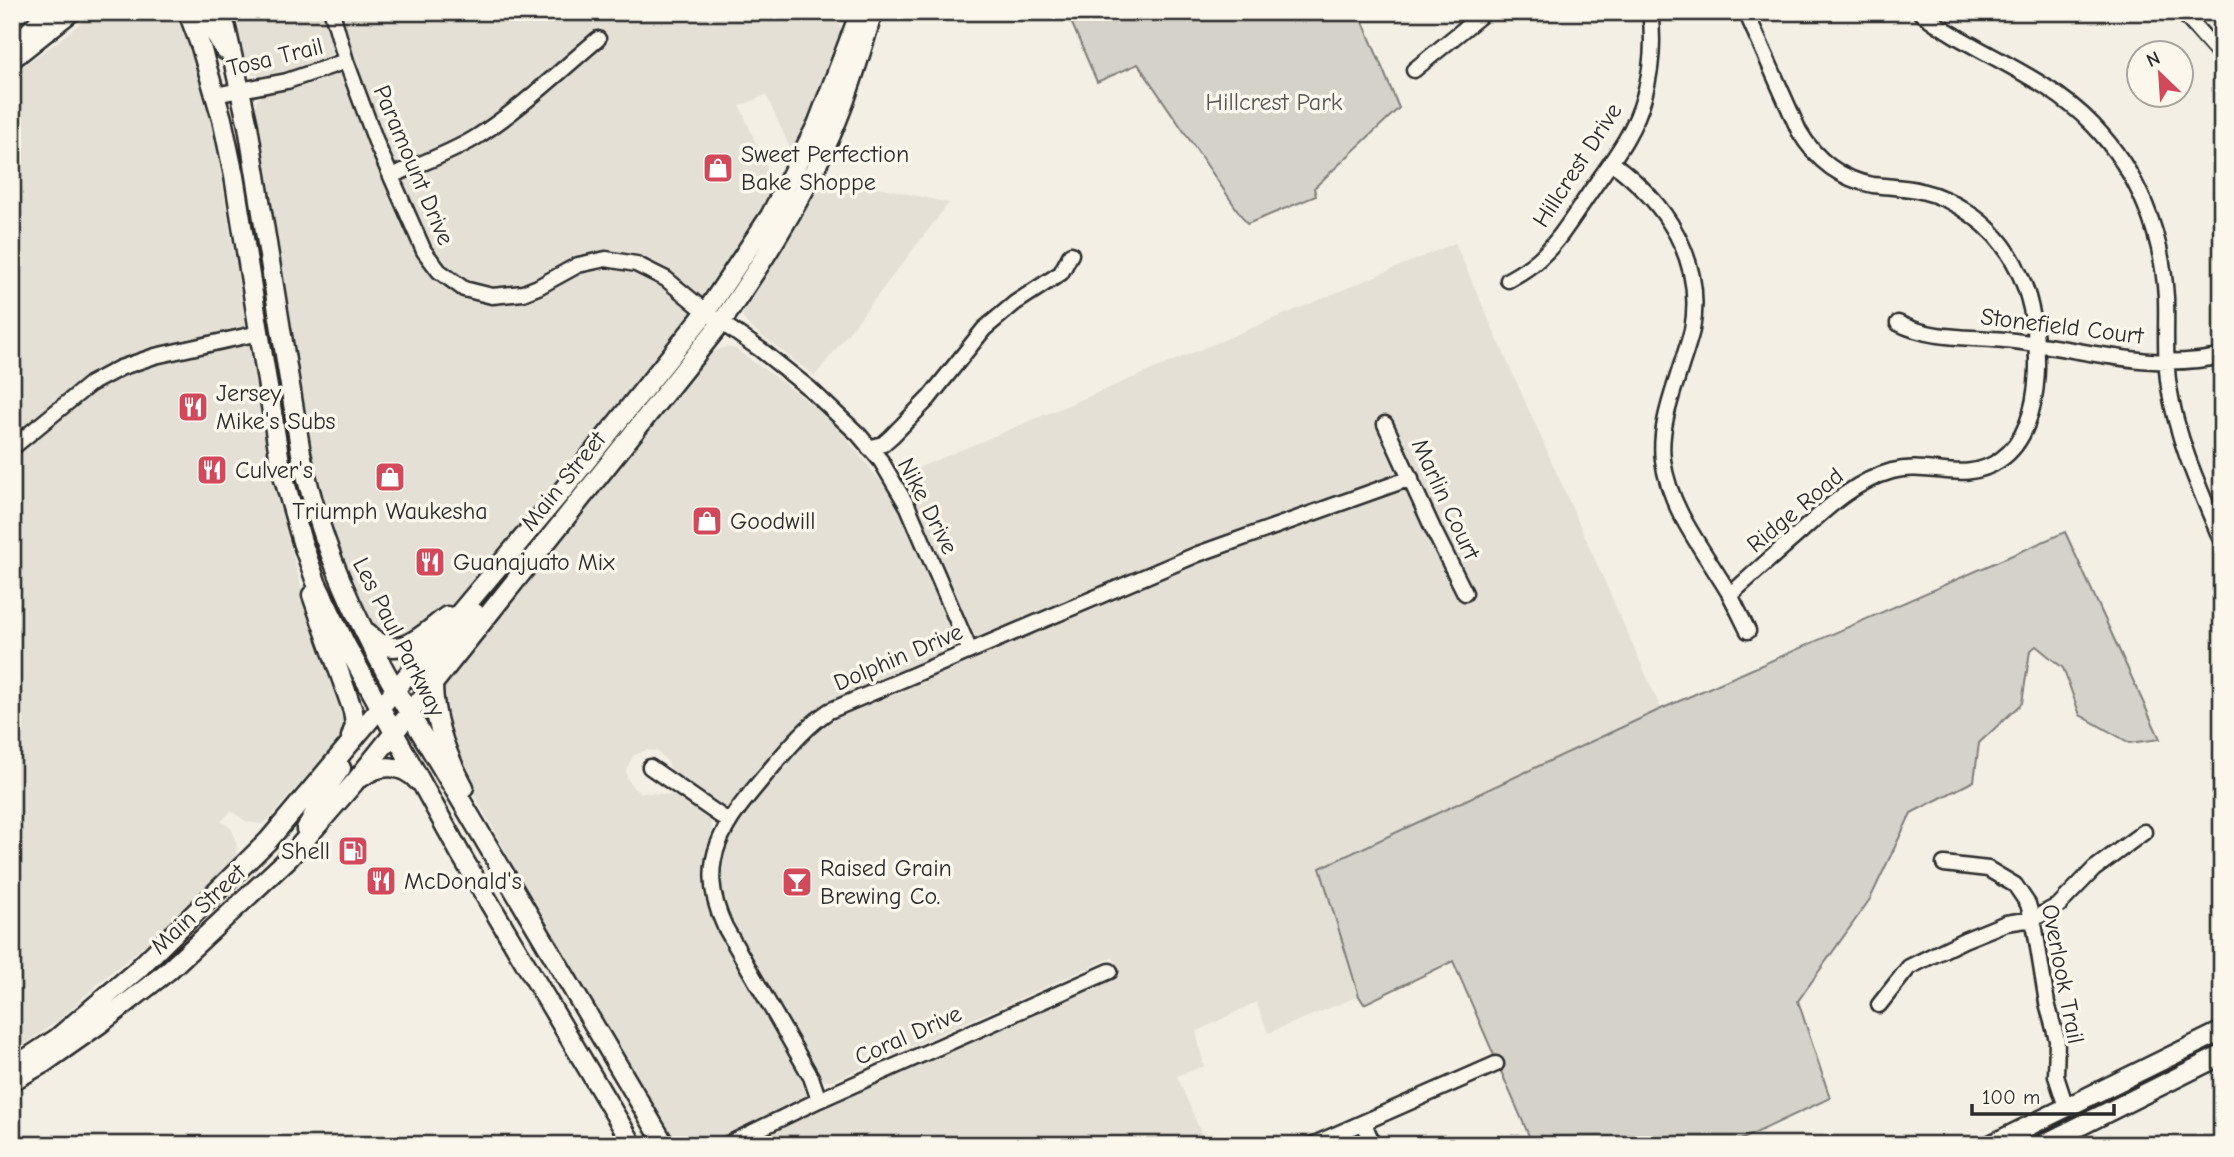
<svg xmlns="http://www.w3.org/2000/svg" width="2234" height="1157" viewBox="0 0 2234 1157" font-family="'Comic Neue',sans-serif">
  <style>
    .built { fill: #e4e0d6; fill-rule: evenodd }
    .green { fill: #d5d2c9; stroke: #807e7a; stroke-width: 2 }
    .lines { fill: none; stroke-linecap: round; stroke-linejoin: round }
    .minor-casing { stroke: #2b2b2b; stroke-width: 19 }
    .major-casing { stroke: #2b2b2b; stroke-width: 23 }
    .minor { stroke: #fbf7ec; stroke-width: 14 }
    .major { stroke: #fbf7ec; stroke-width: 18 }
    .labels { text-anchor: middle; stroke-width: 7; stroke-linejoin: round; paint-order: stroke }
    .street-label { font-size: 24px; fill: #2b2b2b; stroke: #fbf7ec }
    .park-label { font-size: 24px; fill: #565552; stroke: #fbf7ec }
    .poi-label { font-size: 24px; fill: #2b2b2b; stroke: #fbf7ec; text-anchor: start }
  </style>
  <rect width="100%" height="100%" fill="#f3efe4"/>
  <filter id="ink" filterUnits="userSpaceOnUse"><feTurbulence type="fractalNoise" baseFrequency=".0143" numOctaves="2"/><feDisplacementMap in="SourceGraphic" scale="14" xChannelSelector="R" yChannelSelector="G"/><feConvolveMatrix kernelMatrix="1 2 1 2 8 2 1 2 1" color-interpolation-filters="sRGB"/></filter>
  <g filter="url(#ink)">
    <path class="built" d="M 94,12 L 178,12 L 185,31 L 198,69 L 214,133 L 269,465 L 301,586 L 351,715 L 344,736 L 320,761 L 267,821 L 261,824 L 247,822 L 231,811 L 221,821 L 232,829 L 237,847 L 235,858 L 229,867 L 179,917 L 101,981 L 59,1020 L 12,1053 L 12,73 L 53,45 Z
      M 227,12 L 323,12 L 334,45 L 333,53 L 321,61 L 301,68 L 265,76 L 251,74 L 246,70 Z
      M 339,12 L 833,12 L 844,34 L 795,159 L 766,95 L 740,106 L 777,193 L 684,323 L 654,370 L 459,601 L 409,640 L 399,643 L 376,632 L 369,618 L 342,558 L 319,488 L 311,454 L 269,189 L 255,111 L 257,100 L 264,93 L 312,81 L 356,62 Z
      M 820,174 L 949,203 L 815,376 L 750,327 L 743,318 L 743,312 Z
      M 1455,243 L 1661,709 L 1321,868 L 1359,996 L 1268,1033 L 1256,1002 L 1196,1032 L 1204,1066 L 1177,1076 L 1206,1145 L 681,1145 L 675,1141 L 666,1130 L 529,898 L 502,844 L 463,775 L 440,702 L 444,687 L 451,671 L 667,402 L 715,351 L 726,347 L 736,349 L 800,395 L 840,430 L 882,483 ZM 646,750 L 657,751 L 667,761 L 673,775 L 678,780 L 739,817 L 728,836 L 722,857 L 720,877 L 726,912 L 819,1078 L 825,1081 L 835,1080 L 1113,957 L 1120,974 L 812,1112 L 801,1079 L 709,913 L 704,895 L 703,871 L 712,828 L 710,821 L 699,811 L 672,795 L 640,792 L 634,789 L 628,780 L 626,770 L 633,756 Z"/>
    <path class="green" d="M 1067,12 L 1359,12 L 1399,108 L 1314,188 L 1316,196 L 1247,224 L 1138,64 L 1097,82 Z
      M 2065,532 L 2160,739 L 2130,743 L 2080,715 L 2063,668 L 2036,646 L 2030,651 L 2022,703 L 1979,743 L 1974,781 L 1911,813 L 1870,899 L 1798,1001 L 1830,1098 L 1730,1145 L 1533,1145 L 1453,961 L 1364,1004 L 1359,996 L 1320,868 L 1661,709 Z"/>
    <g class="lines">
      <g class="minor-casing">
        <path id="minor" d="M 332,12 L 346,61 L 378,147 L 424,251 L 439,271 L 464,289 L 492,296 L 523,293 L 538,287 L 578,265 L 606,259 L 636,264 L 666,279 L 706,312 L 761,350 L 810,389 L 859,435 L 881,461 L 908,507 L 970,651
          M 1920,12 C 1975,54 2044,74 2093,125 C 2138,172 2162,232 2166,297 C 2167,326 2164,357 2169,387 C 2177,440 2201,492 2222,542
          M 2182,12 L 2222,57
          M 1414,70 L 1485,12
          M 215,95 L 287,81 L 346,61
          M 1611,162 C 1665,201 1705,260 1692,330 C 1689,342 1685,354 1681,366 C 1672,395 1659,429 1663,460 C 1669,509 1705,552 1729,593 C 1736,606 1742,619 1748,631
          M 391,176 C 419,164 449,154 475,138 C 519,110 558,73 598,39
          M 1508,280 C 1519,274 1529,268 1539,259 C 1560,240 1575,214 1591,191 C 1611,162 1635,132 1644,97 C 1652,69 1654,41 1650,12
          M 1898,323 C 1933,341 1975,336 2014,341 C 2083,349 2152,372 2222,356
          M 1385,424 L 1434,531 L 1465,593
          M 12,448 L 90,384 L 120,368 L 155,356 L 259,333
          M 869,448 L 883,444 L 892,436 L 929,398 L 984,329 L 1015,303 L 1061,273 L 1071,254
          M 1730,595 C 1752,575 1774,555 1797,535 C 1826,509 1853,482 1892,471 C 1930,461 1963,485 2000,460 C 2049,427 2042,325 2021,277 C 2011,253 1994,231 1973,216 C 1957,204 1939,195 1921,191 C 1905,187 1889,187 1873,185 C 1840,179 1816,160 1799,131 L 1746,12
          M 650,767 L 728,821
          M 1944,864 L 1988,869 L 2015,885 L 2028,904 L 2035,929 L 2047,1003 L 2057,1040 L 2056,1076 L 2066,1107
          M 1879,1005 L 1909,967 L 1964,940 L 2006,923 L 2033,919 L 2059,905 L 2094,869 L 2144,832
          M 819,1100 L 811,1077 L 725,927 C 693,859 726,822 768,772 C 787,750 804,728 829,711 L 1198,554 L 1411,478
          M 1364,1123 L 1373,1145
          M 726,1145 L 819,1100 L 1110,971
          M 1312,1145 L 1496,1064"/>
      </g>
      <g class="major-casing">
        <path id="major" d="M 188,12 L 201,47 L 222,119 L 234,176 L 281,468 L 302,542 L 316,582 L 346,645 L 461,855 L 633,1145
          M 206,12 L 213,30 L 225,50
          M 220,12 L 226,28 L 248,126 L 301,453 C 319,539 352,613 395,689 L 665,1145
          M 22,39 L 48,12
          M 12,59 L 71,12
          M 312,595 L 353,711 L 355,725 L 351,737
          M 368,633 C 397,665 421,635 447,616
          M 419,680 L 475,613
          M 433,686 C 434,721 447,756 464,787
          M 362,777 C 381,763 402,764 418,781
          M 306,829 L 331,782 L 341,768
          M 12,1068 L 56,1039 L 136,971 L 268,841 L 563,490 L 706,312 L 770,216 L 817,125 L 860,12
          M 12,1081 L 44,1063 L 101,1023 L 168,971 L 289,858 L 354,783 L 721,323 C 759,267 797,209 825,148 C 846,104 859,58 873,12
          M 1990,1145 L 2222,1031
          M 2042,1145 L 2222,1055"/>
      </g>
      <use href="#minor" class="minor"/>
      <use href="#major" class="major"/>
    </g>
  </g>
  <defs>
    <g id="shop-square" transform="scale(1.575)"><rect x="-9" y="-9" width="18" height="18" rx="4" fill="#d1495b" stroke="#fbf7ec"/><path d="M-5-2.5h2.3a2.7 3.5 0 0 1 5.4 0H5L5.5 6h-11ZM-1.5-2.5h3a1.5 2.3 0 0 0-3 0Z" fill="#fff"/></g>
    <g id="restaurant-square" transform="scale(1.575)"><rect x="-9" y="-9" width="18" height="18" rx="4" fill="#d1495b" stroke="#fbf7ec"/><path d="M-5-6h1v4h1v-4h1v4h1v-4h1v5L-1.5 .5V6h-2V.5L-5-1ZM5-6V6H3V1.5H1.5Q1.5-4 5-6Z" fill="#fff"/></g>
    <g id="fuel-square" transform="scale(1.575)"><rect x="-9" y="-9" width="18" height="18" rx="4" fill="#d1495b" stroke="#fbf7ec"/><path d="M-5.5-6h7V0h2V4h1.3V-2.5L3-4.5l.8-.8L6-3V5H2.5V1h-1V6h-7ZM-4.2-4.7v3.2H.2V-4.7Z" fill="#fff"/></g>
    <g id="bar-square" transform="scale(1.575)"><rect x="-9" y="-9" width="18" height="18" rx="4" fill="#d1495b" stroke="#fbf7ec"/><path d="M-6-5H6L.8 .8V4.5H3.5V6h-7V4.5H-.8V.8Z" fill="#fff"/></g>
  </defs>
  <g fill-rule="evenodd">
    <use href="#shop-square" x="718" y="168"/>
    <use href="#restaurant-square" x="193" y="407"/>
    <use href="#restaurant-square" x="212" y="470"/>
    <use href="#shop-square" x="390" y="477"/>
    <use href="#shop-square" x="707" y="521"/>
    <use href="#restaurant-square" x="430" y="562"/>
    <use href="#fuel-square" x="353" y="851"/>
    <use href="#restaurant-square" x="381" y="881"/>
    <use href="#bar-square" x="797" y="882"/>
  </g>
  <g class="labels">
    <g class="street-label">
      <text transform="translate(275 57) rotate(-14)" y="8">Tosa Trail</text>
      <text transform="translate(414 165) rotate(67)" y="8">Paramount Drive</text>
      <text transform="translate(1577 165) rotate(-57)" y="8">Hillcrest Drive</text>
      <text transform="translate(2062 326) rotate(7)" y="8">Stonefield Court</text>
      <text transform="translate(563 481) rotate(-51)" y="8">Main Street</text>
      <text transform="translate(1446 499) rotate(65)" y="8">Marlin Court</text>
      <text transform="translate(928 506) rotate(63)" y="8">Nike Drive</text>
      <text transform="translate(1795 510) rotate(-40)" y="8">Ridge Road</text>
      <text transform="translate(399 637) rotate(63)" y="8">Les Paul Parkway</text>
      <text transform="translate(898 657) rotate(-23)" y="8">Dolphin Drive</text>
      <text transform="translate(198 909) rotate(-43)" y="8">Main Street</text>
      <text transform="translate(2063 974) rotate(79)" y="8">Overlook Trail</text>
      <text transform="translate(908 1035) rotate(-24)" y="8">Coral Drive</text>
    </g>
    <g class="park-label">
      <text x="1274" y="110">Hillcrest Park</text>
    </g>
    <g class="poi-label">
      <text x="741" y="162">Sweet Perfection<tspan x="741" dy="28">Bake Shoppe</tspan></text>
      <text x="216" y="401">Jersey<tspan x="216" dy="28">Mike's Subs</tspan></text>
      <text x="235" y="478">Culver's</text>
      <text x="390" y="519" text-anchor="middle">Triumph Waukesha</text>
      <text x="730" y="529">Goodwill</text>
      <text x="453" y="570">Guanajuato Mix</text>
      <text x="330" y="859" text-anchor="end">Shell</text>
      <text x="820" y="876">Raised Grain<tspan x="820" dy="28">Brewing Co.</tspan></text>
      <text x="404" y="889">McDonald's</text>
    </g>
  </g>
  <rect width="2234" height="1157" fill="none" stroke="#fbf7ec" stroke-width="42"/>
  <rect x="21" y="21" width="2192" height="1115" fill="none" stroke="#2b2b2b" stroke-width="2.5" filter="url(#ink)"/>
  <g transform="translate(2160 74) rotate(335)"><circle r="33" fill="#fbf7ec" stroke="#a8a59f" stroke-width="2"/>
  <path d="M0-5L12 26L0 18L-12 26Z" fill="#d1495b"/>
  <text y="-10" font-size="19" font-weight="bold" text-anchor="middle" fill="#2b2b2b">N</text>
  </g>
  <path d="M1972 1104v10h142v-10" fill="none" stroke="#2b2b2b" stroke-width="3.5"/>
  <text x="1982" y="1104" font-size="21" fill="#2b2b2b" stroke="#fbf7ec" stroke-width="5" paint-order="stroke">100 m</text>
</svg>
